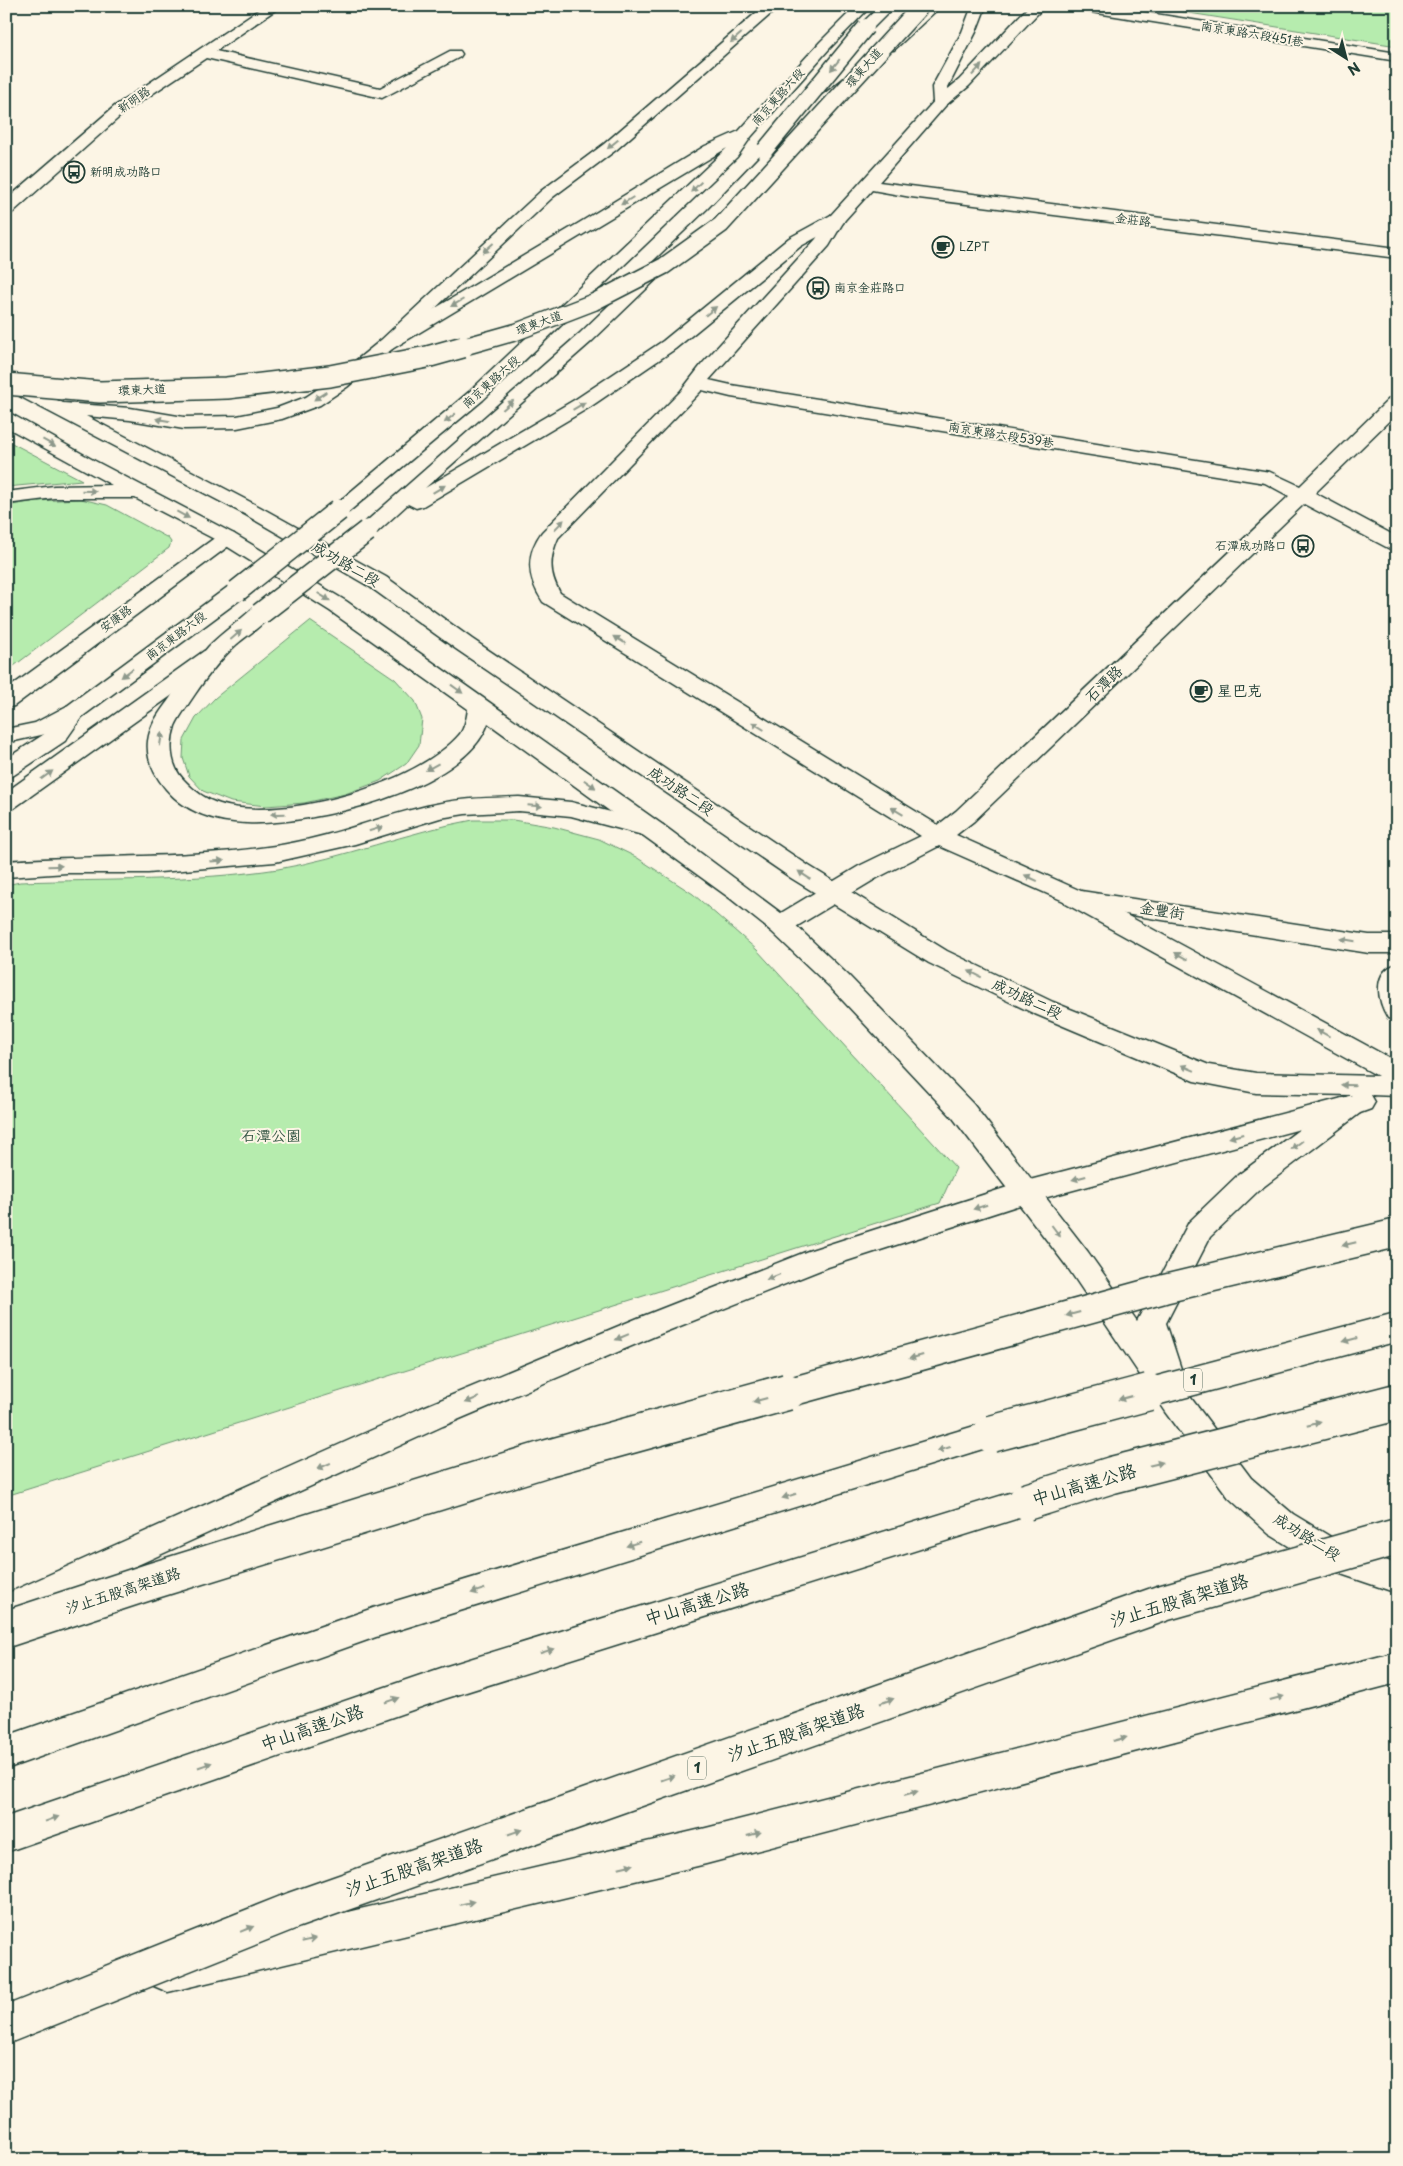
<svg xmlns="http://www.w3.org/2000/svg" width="1403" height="2166" viewBox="0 0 1403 2166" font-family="'Playpen Sans','LXGW WenKai TC',sans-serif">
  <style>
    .green { fill: #b6ecae; stroke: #6a9471 }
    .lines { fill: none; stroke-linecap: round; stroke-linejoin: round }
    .minor-casing { stroke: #1f3d34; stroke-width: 3 }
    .major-casing { stroke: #1f3d34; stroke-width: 3 }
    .highway-casing { stroke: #1f3d34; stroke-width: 3 }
    .minor { fill: #fcf5e5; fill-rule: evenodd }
    .major { fill: #fcf5e5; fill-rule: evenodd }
    .highway { fill: #fcf5e5; fill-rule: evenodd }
    .major-bridge-casing { stroke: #1f3d34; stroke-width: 24; stroke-linecap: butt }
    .highway-bridge-far3-casing { stroke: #1f3d34; stroke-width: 19; stroke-linecap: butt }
    .highway-bridge-far2-casing { stroke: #1f3d34; stroke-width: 24; stroke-linecap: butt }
    .highway-bridge-far1-casing { stroke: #1f3d34; stroke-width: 31; stroke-linecap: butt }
    .highway-bridge-casing { stroke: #1f3d34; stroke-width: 39; stroke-linecap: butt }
    .major-bridge { stroke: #fcf5e5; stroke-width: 21 }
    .highway-bridge-far3 { stroke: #fcf5e5; stroke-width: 16 }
    .highway-bridge-far2 { stroke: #fcf5e5; stroke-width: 21 }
    .highway-bridge-far1 { stroke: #fcf5e5; stroke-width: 28 }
    .highway-bridge { stroke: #fcf5e5; stroke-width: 36 }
    .oneway { fill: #8e998c }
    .labels { text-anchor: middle; stroke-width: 4; stroke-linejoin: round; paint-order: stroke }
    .far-street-label { font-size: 12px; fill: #1f3d34; stroke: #fcf5e5 }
    .far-poi-label { font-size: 12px; fill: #1f3d34; stroke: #fcf5e5; text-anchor: start }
    .shield { fill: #fcf5e5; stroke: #617469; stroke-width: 1 }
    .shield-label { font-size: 14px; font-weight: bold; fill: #1f3d34 }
    .street-label { font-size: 15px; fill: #1f3d34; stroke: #fcf5e5 }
    .poi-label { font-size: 15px; fill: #1f3d34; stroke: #fcf5e5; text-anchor: start }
    .park-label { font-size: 15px; fill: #365746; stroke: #fcf5e5 }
    .near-street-label { font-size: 18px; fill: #1f3d34; stroke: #fcf5e5 }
  </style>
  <rect width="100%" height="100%" fill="#fcf5e5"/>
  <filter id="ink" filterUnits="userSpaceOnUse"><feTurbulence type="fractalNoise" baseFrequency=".02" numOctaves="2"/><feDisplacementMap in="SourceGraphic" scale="10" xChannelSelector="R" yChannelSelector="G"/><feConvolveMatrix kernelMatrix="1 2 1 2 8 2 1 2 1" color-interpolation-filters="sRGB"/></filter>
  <g filter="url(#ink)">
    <path class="green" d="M 1145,6 L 1397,6 L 1397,46 Z
      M 6,440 L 82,480 L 6,487 Z
      M 81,499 L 107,505 L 168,538 L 171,542 L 169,548 L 6,672 L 6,506 L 36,501 Z
      M 310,621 L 395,679 L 415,701 L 422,719 L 419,745 L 406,764 L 380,781 L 345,794 L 304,803 L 266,806 L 231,802 L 203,791 L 189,776 L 183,758 L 184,740 L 196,718 L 215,698 Z
      M 473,820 L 513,820 L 554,827 L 599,839 L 636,857 L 693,894 L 757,950 L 956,1168 L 940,1203 L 6,1496 L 6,885 L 20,882 C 106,879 193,882 278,869 C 344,858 407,832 473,820 Z"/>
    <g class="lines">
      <g class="minor-casing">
        <path id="minor" d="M 264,6 L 281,6 L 216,51 L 380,88 L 450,51 L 460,51 L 462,54 L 460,57 L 382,98 L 206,58 L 125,112 L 12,213 L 6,214 L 6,200 L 115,106 Z
          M 764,6 L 780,6 L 616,150 L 553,197 L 392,349 L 386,351 L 380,349 L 377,345 L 380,341 L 541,191 L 604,144 Z
          M 1029,6 L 1047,6 L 1040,11 L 969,86 L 946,105 L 879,182 L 1397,248 L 1397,258 L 911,197 L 872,190 L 844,221 L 829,246 L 709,380 L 731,385 L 1270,472 L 1300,486 L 1390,398 L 1397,396 L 1397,413 L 1315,493 L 1397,537 L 1397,551 L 1390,549 L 1304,504 L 974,821 L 956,835 L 1081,891 L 1369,935 L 1397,935 L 1397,953 L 1369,953 L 1075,906 L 939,846 L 877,878 L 789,931 L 780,933 L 771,931 L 767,925 L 771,919 L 859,866 L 921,836 L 543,602 C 527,578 525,555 542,532 L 681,391 L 702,364 L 816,239 L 831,215 L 936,99 L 959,80 ZM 702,390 L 731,397 L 1265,483 L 1289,496 L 956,811 L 938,825 L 560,593 C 549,573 549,559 558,538 Z
          M 1071,6 L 1106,6 L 1397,53 L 1397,61 L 1078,10 Z
          M 227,532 L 234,534 L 237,538 L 234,542 L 14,706 L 6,708 L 6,690 L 220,534 Z"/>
      </g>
      <g class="major-casing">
        <path id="major" d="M 856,6 L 871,6 L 830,48 L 751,137 L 737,157 L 483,400 L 346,514 L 339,516 L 332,514 L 329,510 L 469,392 L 727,148 L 392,349 L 347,387 L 320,405 L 282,419 L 237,428 L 184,429 L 130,420 L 86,416 L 260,507 L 386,577 L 472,639 L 809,866 L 947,951 L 1053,1002 L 1209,1065 L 1256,1073 L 1378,1076 L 1066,904 L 1062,898 L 1066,892 L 1075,890 L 1084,892 L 1397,1062 L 1397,1096 L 1371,1095 L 1375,1102 L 1371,1109 L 1360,1113 L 1258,1191 L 1210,1237 L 1166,1323 L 1183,1375 L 1179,1382 L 1251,1478 L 1293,1514 L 1349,1548 L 1397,1564 L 1397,1593 L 1326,1569 L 1269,1534 L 1229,1498 L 1165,1412 L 1068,1268 L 953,1118 L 830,987 L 771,931 L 731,899 L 488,723 C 466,790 309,826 247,823 C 217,822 186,813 166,789 C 154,775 146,759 148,741 C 150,725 159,713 168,701 C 181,682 194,663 209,646 C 222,633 238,622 252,609 L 260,607 L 268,609 L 271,614 C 262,626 248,635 237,644 C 218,661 203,682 189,703 C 184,711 179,717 175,726 C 169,743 170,765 183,779 C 193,790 206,800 220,804 C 282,823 418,784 460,734 C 465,727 467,717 468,709 L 330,611 L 220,542 L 135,498 L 54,498 L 6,504 L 6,492 L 54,486 L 112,485 L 6,427 L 6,413 L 13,415 L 95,461 L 234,534 L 346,601 L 663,825 L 789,919 L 848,975 L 973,1104 L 1088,1252 L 1137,1321 L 1189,1222 L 1238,1175 L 1340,1099 L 1352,1095 L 1256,1093 L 1194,1081 L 1035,1014 L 929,963 L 791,878 L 456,649 L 370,587 L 246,515 L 6,389 L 6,375 L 63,403 L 130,408 L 184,417 L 237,416 L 277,408 L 306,397 L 333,379 L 380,341 L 579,223 L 705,146 L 739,131 L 820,42 Z
          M 925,6 L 941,6 L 894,50 L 884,50 L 882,47 L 884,44 Z
          M 972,6 L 986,6 L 976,32 L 948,87 L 949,102 L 946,105 L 936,105 L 933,102 L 932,87 L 962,32 Z
          M 851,75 L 856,77 L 859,80 L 856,83 L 817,113 L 720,218 L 591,342 L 425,488 L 576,399 L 663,341 L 789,238 L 831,215 L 843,215 L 845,219 L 843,223 L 801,246 L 675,349 L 590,407 L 423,506 L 416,508 L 408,504 L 374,535 L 367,537 L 360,535 L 357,531 L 360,527 L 579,334 L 708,210 L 807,107 L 846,77 Z
          M 237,585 L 245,586 L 248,591 L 245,596 L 83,716 L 50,733 L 6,743 L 6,729 L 35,723 L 67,706 L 229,586 Z
          M 1397,964 L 1397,1021 L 1388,1018 C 1377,1000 1372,971 1397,964 Z"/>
      </g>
      <g class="highway-casing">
        <path id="highway" d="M 880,6 L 895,6 L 871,30 L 861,30 L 859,27 L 861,24 Z
          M 212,649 L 220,651 L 223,656 L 220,661 L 14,808 L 6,810 L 6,792 L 204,651 Z
          M 75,704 L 83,706 L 86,711 L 65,741 L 14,775 L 6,777 L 6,759 L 49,731 L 67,706 Z
          M 519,797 L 571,802 L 663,825 L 666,830 L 663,835 L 654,838 L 571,816 L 519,811 L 465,814 L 440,818 L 355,844 L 275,862 L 148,873 L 67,873 L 6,877 L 6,861 C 96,855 186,859 275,846 C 331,838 382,815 436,804 C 463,798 491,798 519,797 Z
          M 1350,1096 L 1360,1099 L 1364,1106 L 1360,1113 L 1029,1202 L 828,1267 L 660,1334 L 443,1426 L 6,1625 L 6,1594 L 421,1408 L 638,1318 L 808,1251 L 1026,1181 Z
          M 991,1421 L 1002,1425 L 1007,1434 L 1002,1443 L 376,1637 L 6,1769 L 6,1736 L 376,1607 Z
          M 1026,1488 L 1038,1492 L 1042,1502 L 1038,1512 L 444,1699 L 6,1852 L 6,1817 L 444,1667 Z
          M 1397,1652 L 1397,1683 L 706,1864 L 168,1992 L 154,1986 L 149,1973 L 154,1960 L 168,1954 L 706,1828 Z"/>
      </g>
      <use href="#minor" class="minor"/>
      <use href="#major" class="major"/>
      <use href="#highway" class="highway"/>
      <g class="major-bridge-casing">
        <path id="major-bridge" d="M 237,591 L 339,510
          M 260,614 L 367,531"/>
      </g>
      <g class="highway-bridge-far3-casing">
        <path id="highway-bridge-far3" d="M 765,150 L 866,27
          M 459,348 L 516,332 L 594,302 L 664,266 L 721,225 L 921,6"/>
      </g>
      <g class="highway-bridge-far2-casing">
        <path id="highway-bridge-far2" d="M 6,384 L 100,392 L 227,388 L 330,376 L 427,357 L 463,347"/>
      </g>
      <g class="highway-bridge-far1-casing">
        <path id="highway-bridge-far1" d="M 783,1394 L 1164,1289 L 1397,1233
          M 1144,1394 L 1397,1327"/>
      </g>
      <g class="highway-bridge-casing">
        <path id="highway-bridge" d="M 991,1434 L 1149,1392
          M 1026,1502 L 1112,1475 L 1397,1402
          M 6,1629 L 152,1581 L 548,1458 L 787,1392
          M 6,2025 L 294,1910 L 1163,1603 L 1397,1537"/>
      </g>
      <use href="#major-bridge" class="major-bridge"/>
      <use href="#highway-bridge-far3" class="highway-bridge-far3"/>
      <use href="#highway-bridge-far2" class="highway-bridge-far2"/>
      <use href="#highway-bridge-far1" class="highway-bridge-far1"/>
      <use href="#highway-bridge" class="highway-bridge"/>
    </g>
    <defs><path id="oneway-solid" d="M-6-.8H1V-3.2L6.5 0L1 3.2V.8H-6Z" transform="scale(1.25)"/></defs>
    <g class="oneway">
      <use href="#oneway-solid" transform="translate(736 38) rotate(139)"/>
      <use href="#oneway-solid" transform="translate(835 65) rotate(129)"/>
      <use href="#oneway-solid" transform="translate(977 70) rotate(-47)"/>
      <use href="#oneway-solid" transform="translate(613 144) rotate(140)"/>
      <use href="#oneway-solid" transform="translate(696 187) rotate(136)"/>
      <use href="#oneway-solid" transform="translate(627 201) rotate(148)"/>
      <use href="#oneway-solid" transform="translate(488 248) rotate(138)"/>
      <use href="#oneway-solid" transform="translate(457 303) rotate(150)"/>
      <use href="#oneway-solid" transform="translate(711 311) rotate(-39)"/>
      <use href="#oneway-solid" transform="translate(320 396) rotate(147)"/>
      <use href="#oneway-solid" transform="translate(508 405) rotate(-41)"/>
      <use href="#oneway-solid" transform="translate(579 406) rotate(-31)"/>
      <use href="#oneway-solid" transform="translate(450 418) rotate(140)"/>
      <use href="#oneway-solid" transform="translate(163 420) rotate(-170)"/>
      <use href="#oneway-solid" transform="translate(49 443) rotate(29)"/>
      <use href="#oneway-solid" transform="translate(439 489) rotate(-31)"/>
      <use href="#oneway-solid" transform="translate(89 491) rotate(2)"/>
      <use href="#oneway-solid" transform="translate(183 515) rotate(28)"/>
      <use href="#oneway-solid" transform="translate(559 525) rotate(-46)"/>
      <use href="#oneway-solid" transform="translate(324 597) rotate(32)"/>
      <use href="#oneway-solid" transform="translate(236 635) rotate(-41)"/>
      <use href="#oneway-solid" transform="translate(620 640) rotate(-148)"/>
      <use href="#oneway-solid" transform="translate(127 673) rotate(143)"/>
      <use href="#oneway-solid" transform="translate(457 689) rotate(36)"/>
      <use href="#oneway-solid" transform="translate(758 726) rotate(-148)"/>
      <use href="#oneway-solid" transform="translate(161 739) rotate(-81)"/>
      <use href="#oneway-solid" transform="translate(432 767) rotate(151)"/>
      <use href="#oneway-solid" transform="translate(47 775) rotate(-36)"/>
      <use href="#oneway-solid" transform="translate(590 784) rotate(35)"/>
      <use href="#oneway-solid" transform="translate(535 806) rotate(5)"/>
      <use href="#oneway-solid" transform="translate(897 811) rotate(-149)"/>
      <use href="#oneway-solid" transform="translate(278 814) rotate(178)"/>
      <use href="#oneway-solid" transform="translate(376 829) rotate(-17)"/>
      <use href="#oneway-solid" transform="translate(217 861) rotate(-4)"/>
      <use href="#oneway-solid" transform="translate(55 866) rotate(-2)"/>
      <use href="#oneway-solid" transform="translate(804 875) rotate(-146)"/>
      <use href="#oneway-solid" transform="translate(1031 878) rotate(-155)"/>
      <use href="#oneway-solid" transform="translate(1348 940) rotate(-171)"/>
      <use href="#oneway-solid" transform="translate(1181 956) rotate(-151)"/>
      <use href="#oneway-solid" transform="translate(975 974) rotate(-154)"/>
      <use href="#oneway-solid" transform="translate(1323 1033) rotate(-151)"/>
      <use href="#oneway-solid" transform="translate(1188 1068) rotate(-157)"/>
      <use href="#oneway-solid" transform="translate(1348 1085) rotate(-179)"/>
      <use href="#oneway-solid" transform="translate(1236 1136) rotate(165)"/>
      <use href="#oneway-solid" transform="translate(1297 1145) rotate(143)"/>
      <use href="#oneway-solid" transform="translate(1079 1178) rotate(165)"/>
      <use href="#oneway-solid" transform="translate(980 1207) rotate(162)"/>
      <use href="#oneway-solid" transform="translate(1056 1231) rotate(53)"/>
      <use href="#oneway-solid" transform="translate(1349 1244) rotate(166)"/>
      <use href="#oneway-solid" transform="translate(773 1277) rotate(158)"/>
      <use href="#oneway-solid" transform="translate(1073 1314) rotate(165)"/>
      <use href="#oneway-solid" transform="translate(622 1337) rotate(157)"/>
      <use href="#oneway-solid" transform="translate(1350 1340) rotate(165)"/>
      <use href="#oneway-solid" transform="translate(916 1357) rotate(165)"/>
      <use href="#oneway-solid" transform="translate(1125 1398) rotate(165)"/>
      <use href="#oneway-solid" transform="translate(472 1400) rotate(157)"/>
      <use href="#oneway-solid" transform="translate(760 1400) rotate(165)"/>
      <use href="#oneway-solid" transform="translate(1314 1424) rotate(-14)"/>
      <use href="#oneway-solid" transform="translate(944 1449) rotate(163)"/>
      <use href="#oneway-solid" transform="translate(1156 1464) rotate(-14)"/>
      <use href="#oneway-solid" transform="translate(324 1466) rotate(156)"/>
      <use href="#oneway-solid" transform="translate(789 1496) rotate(163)"/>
      <use href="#oneway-solid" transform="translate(633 1544) rotate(163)"/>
      <use href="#oneway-solid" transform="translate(478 1591) rotate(163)"/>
      <use href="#oneway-solid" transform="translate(547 1651) rotate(-17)"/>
      <use href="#oneway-solid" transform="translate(1277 1698) rotate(-15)"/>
      <use href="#oneway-solid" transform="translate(392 1700) rotate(-19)"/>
      <use href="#oneway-solid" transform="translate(887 1701) rotate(-19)"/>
      <use href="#oneway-solid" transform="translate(1120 1739) rotate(-15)"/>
      <use href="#oneway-solid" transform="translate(205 1765) rotate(-19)"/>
      <use href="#oneway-solid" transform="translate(668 1778) rotate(-19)"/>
      <use href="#oneway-solid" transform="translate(911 1793) rotate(-15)"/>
      <use href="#oneway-solid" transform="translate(52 1819) rotate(-20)"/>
      <use href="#oneway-solid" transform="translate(515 1832) rotate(-19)"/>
      <use href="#oneway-solid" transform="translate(754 1834) rotate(-15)"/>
      <use href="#oneway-solid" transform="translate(626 1866) rotate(-13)"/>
      <use href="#oneway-solid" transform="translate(467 1903) rotate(-13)"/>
      <use href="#oneway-solid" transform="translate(247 1929) rotate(-22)"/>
      <use href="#oneway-solid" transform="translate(309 1940) rotate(-13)"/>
    </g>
  </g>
  <defs>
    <g id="bus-ring" transform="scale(1.125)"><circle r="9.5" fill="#fcf5e5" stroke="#1f3d34" stroke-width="1.5"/><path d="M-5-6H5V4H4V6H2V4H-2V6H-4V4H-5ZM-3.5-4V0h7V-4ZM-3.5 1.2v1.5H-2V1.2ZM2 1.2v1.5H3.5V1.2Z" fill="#1f3d34"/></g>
    <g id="cafe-ring" transform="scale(1.125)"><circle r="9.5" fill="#fcf5e5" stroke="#1f3d34" stroke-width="1.5"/><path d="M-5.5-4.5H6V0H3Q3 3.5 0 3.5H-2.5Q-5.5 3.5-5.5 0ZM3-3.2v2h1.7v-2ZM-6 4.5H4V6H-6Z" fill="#1f3d34"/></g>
  </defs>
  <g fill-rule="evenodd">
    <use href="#bus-ring" x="74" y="172"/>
    <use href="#cafe-ring" x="943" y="247"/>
    <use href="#bus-ring" x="818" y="288"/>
    <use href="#bus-ring" x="1303" y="546"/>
    <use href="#cafe-ring" x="1201" y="691"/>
  </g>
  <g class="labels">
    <g class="far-street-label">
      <text transform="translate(1252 34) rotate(9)" y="4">南京東路六段451巷</text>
      <text transform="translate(864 68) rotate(-48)" y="4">環東大道</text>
      <text transform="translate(778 97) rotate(-48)" y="4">南京東路六段</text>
      <text transform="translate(134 100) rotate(-35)" y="4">新明路</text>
      <text transform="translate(1133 220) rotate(7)" y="4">金莊路</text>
      <text transform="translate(539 323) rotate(-20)" y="4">環東大道</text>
      <text transform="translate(491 382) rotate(-42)" y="4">南京東路六段</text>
      <text transform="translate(142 390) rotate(-2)" y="4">環東大道</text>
      <text transform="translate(1001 435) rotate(9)" y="4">南京東路六段539巷</text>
      <text transform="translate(116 619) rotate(-37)" y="4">安康路</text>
      <text transform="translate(176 636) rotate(-37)" y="4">南京東路六段</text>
    </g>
    <g class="far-poi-label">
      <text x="90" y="176">新明成功路口</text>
      <text x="959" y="251">LZPT</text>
      <text x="834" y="292">南京金莊路口</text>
      <text x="1287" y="550" text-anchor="end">石潭成功路口</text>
    </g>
    <g class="shield">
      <rect x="1184" y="1368.5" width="18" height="23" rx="4"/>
      <rect x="688" y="1756.5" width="18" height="23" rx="4"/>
    </g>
    <g class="shield-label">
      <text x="1193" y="1385">1</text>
      <text x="697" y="1773">1</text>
    </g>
    <g class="street-label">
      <text transform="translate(346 564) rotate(30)" y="5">成功路二段</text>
      <text transform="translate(1104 684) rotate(-44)" y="5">石潭路</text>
      <text transform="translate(681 791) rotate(34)" y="5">成功路二段</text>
      <text transform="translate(1162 911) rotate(9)" y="5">金豐街</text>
      <text transform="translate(1027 999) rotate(25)" y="5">成功路二段</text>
      <text transform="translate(1307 1537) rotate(32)" y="5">成功路二段</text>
      <text transform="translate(123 1591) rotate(-18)" y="5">汐止五股高架道路</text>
    </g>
    <g class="poi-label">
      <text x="1217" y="696">星巴克</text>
    </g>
    <g class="park-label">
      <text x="271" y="1141">石潭公園</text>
    </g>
    <g class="near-street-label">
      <text transform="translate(1084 1485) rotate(-16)" y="6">中山高速公路</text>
      <text transform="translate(1179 1601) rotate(-17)" y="6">汐止五股高架道路</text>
      <text transform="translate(697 1604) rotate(-17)" y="6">中山高速公路</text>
      <text transform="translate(312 1728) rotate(-19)" y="6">中山高速公路</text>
      <text transform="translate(796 1733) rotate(-19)" y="6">汐止五股高架道路</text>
      <text transform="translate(414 1868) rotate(-19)" y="6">汐止五股高架道路</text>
    </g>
  </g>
  <rect width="1403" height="2166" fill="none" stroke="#fcf5e5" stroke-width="25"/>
  <rect x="12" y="12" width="1378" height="2141" fill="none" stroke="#1f3d34" stroke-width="2" filter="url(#ink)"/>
  <g transform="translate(1346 58) rotate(144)" stroke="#fcf5e5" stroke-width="4" paint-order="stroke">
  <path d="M0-4L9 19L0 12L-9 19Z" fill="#1f3d34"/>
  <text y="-8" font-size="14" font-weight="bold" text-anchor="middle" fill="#1f3d34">N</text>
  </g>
</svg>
